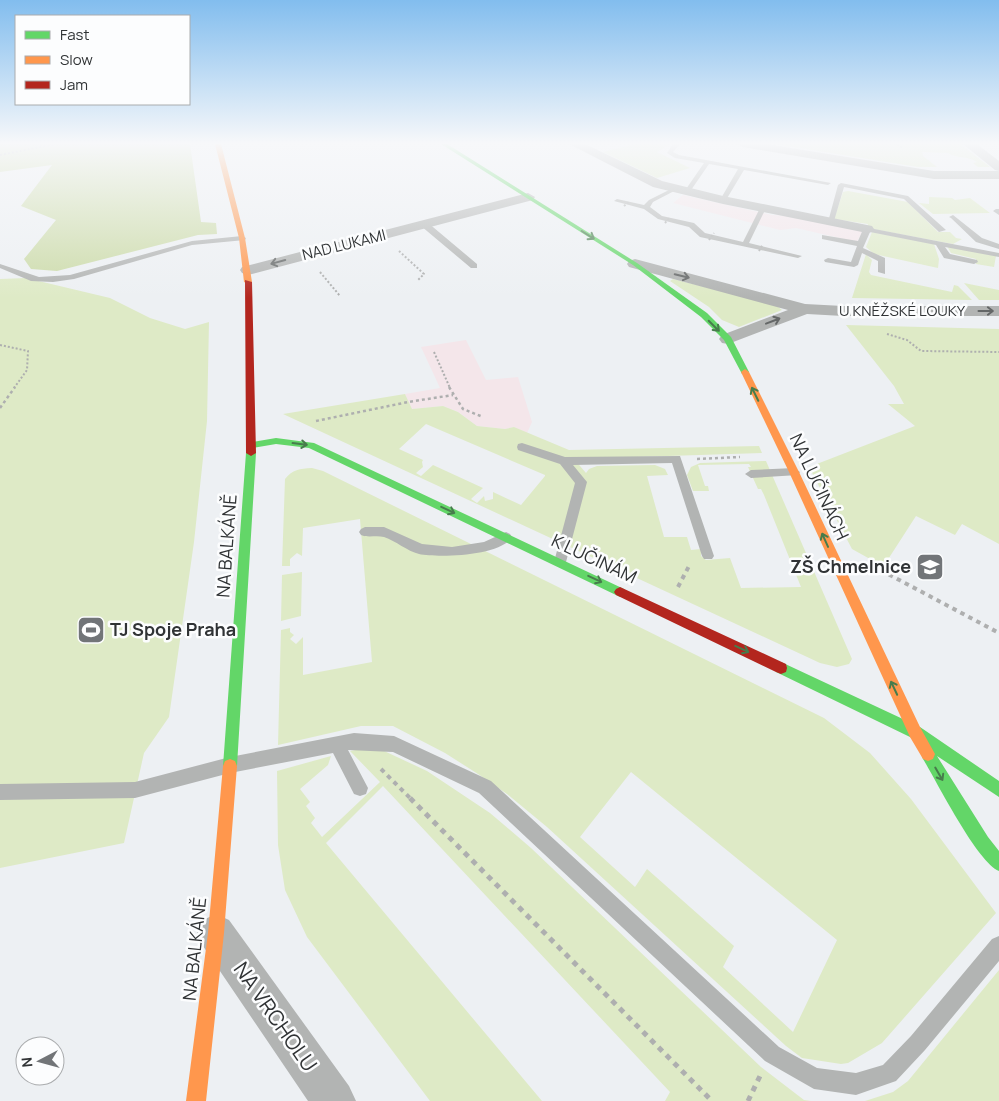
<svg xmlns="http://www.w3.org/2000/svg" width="999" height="1101" viewBox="0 0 999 1101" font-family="Manrope,sans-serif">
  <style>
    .industrial { fill: #f4e6ea }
    .green { fill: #deeac6; fill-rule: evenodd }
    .forest { fill: #ccdba9 }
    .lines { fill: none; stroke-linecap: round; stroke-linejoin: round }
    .path-far3 { stroke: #aeafaf; stroke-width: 2; stroke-dasharray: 2 2; stroke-linecap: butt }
    .path-far2 { stroke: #aeafaf; stroke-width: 2.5; stroke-dasharray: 3 3; stroke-linecap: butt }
    .path-far1 { stroke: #aeafaf; stroke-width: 4; stroke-dasharray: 4.5 4.5; stroke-linecap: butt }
    .path { stroke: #aeafaf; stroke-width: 5; stroke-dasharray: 5.5 5.5; stroke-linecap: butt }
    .lane { fill: #b2b4b3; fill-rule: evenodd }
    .street { fill: #b2b4b3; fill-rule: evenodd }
    .fast { fill: #63d668; fill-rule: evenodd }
    .slow { fill: #ff974d; fill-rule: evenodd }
    .jam { fill: #b3261e; fill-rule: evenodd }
    .path-bridge { stroke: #aeafaf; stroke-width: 2; stroke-dasharray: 2 2; stroke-linecap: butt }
    .oneway { stroke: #477c4c }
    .oneway2 { stroke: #646767 }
    .labels { text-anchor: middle; stroke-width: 5; stroke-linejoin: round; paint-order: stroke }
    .far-street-label { font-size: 15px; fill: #303335; stroke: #fcfdfe }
    .street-label { font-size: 18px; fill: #303335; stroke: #fcfdfe }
    .poi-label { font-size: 18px; font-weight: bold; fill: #303335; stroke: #fcfdfe; text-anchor: end }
    .near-street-label { font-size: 21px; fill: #303335; stroke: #fcfdfe }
  </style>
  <rect width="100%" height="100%" fill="#edf0f3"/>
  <path class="industrial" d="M 683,195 L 772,215 L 789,216 L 863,230 L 857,242 L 796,228 L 780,230 L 673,203 Z
    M 466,340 L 486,380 L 518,377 L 532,422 L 527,433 L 514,427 L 505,429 L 477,426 L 458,412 L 443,406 L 412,409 L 405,394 L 440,388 L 421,347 Z"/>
  <path class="green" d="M 635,144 L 670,144 L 657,152 L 690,168 L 657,178 L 603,152 Z
    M 775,144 L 960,144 L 990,167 L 978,167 L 973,163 L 977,162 C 968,156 955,158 948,153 L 922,152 L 923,156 L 937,167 L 918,167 Z
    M 848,191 L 908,202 L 938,232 L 950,232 L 956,238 L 962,239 L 953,244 L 867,228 L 868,224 L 834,219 L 843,192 Z
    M 929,197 L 952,198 L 955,200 L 970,198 L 990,213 L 933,214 L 919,203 L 929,204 Z
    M 872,232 L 934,244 L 939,259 L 938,268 L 874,254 L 866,247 Z
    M 947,246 L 996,256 L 994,267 L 976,264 L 976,259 L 951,253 Z
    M 866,254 L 872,260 L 869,272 L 871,275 L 952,292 L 954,285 L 958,286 L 972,300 L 852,298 Z
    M 26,278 L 110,298 L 150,318 L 185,329 L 209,322 L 207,421 L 194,542 L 169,717 L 144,753 L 124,843 L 0,868 L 0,279 Z
    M 673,279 L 776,305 L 782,310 L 739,327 L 722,320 L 709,307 L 670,281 Z
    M 964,283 L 999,290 L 999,300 L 979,300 Z
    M 846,325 L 999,329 L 999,544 L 962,524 L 955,535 L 916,516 L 885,564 L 879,564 L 852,549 L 809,467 L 915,426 L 888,404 L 904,404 L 894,386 Z
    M 405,394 L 412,409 L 443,406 L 458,412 L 477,426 L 505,429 L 514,427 L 569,450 L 759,446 L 762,453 L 574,459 L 586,473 L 589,469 L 597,466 L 655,465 L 665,469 L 668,475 L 647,476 L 664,537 L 687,537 L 691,550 L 701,549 L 701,556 L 706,560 L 730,558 L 741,588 L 801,587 L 764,495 L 761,489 L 758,489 L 748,467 L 751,467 L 749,464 L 698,465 L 705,486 L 708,486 L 709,491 L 693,491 L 687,475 L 691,467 L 700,463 L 766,461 L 852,659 L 849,664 L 837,667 L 820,663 L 283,414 ZM 426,424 L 545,475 L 545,476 L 521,505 L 493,492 L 493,499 L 485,501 L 484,496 L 477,503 L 471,499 L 483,488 L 433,465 L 421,476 L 416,473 L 423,467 L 422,462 L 423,460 L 399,449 Z
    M 312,468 L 323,471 L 824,718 L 870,753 L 911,799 L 996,913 L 882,1043 L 848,1063 L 841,1064 L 802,1058 L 786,1046 L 547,827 L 507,794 L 478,774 L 445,753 L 393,726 L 361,726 L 278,745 L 281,630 L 290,628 L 290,632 L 294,635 L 290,639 L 296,644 L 303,637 L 303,675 L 372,662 L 360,519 L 303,528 L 302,556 L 297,553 L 290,559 L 290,566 L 282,566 L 285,479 C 293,469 299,469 312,468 ZM 631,772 L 837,940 L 793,1032 L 723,967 L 734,946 L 647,869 L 635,887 L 580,837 Z
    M 302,572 L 301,616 L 281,621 L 282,575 Z
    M 365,748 L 382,750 L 427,771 L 490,813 L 531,848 L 761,1067 L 804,1100 L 811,1101 L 665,1101 L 670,1092 L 383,786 L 326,843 L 542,1101 L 430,1101 L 307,937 L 285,890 L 278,845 L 277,771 L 331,756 L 328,765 L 300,789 L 310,802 L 306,806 L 315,818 L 311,823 L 322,837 L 380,782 L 350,751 Z
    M 999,970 L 999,1101 L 865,1101 L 893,1092 L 908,1081 Z"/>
  <path class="forest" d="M 0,144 L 190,144 L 201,222 L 216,223 L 217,234 L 198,235 L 57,271 L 31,269 L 24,259 L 56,220 L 21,206 L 52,165 L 0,172 Z"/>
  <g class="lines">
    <path class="path-far3" d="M 897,144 L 903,148
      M 0,155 L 55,144
      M 399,251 L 424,274 L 418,280
      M 320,272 L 340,296
      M 887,334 L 907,340 L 921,351 L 999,352
      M 0,345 L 28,351 L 27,370 L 14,388
      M 434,352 L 450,388"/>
    <path class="path-far2" d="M 449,387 L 463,409 L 483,417
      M 0,408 L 15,387
      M 316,421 L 408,402 L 453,395
      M 697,459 L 740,457
      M 870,564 L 875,567"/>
    <path class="path-far1" d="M 873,566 L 999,633
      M 678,587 L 689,566
      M 381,769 L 411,799"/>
    <path class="path" d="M 410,798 L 712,1101
      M 748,1101 L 760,1076"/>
    <path class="lane" d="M 673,144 L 680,144 L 673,152 L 679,155 L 831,183 L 828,185 L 744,170 L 726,200 L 723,202 L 720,200 L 738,169 L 709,164 L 689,193 L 687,194 L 684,192 L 704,163 L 675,158 L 667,153 Z
      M 841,183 L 908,196 L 946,230 L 939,232 L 904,199 L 844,187 L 834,221 L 828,222 L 838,185 Z
      M 673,188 L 678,189 L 653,202 L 650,207 L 662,216 L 694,223 L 705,233 L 743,242 L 760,208 L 765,207 L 766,208 L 749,243 L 802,256 L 798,258 L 700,237 L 689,227 L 658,219 L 644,209 L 614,201 L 617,199 L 644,205 L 649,200 Z
      M 996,209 L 999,209 L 999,215 L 993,211 Z
      M 953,215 L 982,238 L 999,244 L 999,249 L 976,242 L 951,218 L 949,217 Z
      M 421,222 L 427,222 L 477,264 L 477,268 L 471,268 L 421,226 Z
      M 864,227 L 999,253 L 999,257 L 945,247 L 950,254 L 977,260 L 978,262 L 974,264 L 944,258 L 936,245 L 870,232 L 863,248 L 885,258 L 885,274 L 878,272 L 878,261 L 862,253 L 858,265 L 854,267 L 825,262 L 824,260 L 828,258 L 851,262 L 857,246 L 822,239 L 822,235 L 858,241 Z
      M 242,236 L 246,238 L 245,240 L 192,245 L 74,279 L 53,282 L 31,281 L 0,268 L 0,264 L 39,277 L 70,275 L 192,241 Z
      M 522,443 L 565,457 L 680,456 L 714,556 L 712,559 L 704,559 L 702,556 L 672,463 L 573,465 L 587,482 L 566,562 L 564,566 L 556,566 L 554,562 L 575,483 L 560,464 L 518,450 L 517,447 L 518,444 Z
      M 794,468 L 800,472 L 798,475 L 751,478 L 745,474 L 751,470 Z
      M 365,527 L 384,527 L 422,544 L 452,547 L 484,542 L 506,532 L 510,534 L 512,537 C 501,556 439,558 419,554 C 407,551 396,541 384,537 C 376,535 368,538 361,535 L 359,532 L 361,529 Z
      M 354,733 L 394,736 L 491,781 L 779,1047 L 817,1068 L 856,1073 L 883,1065 L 911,1036 L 992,939 L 999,936 L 999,961 L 925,1050 L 896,1081 L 856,1095 L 814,1089 L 765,1061 L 479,793 L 393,752 L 348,750 L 368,788 L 366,794 L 360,796 L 354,794 L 333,753 L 230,773 L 135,798 L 0,800 L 0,784 L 135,782 L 230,757 Z"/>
    <path class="street" d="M 569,144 L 585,144 L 662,181 L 723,196 L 867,225 L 872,226 L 874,229 L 872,232 L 867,233 L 723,204 L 653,187 Z
      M 737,144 L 766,144 L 934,171 L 999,171 L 999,179 L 934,179 L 743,147 Z
      M 963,144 L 977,144 L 999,161 L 999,171 L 995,170 Z
      M 528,193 L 535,197 L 533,200 L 248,275 L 242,273 L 240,270 L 242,267 Z
      M 635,259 L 805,304 L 843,306 L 999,306 L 999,316 L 843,316 L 807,314 L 728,344 L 722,343 L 719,339 L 722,335 L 788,310 L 629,267 L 627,264 L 629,261 Z
      M 216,914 L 229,920 L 349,1086 L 356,1101 L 308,1101 L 203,946 L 197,933 L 203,920 Z"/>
    <path class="fast" d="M 441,144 L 447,144 L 637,263 L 707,313 L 731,337 L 749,372 L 748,374 L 742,374 L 724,340 L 701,317 L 633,265 Z
      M 276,438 L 314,443 L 624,589 L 626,592 L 624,595 L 620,597 L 616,595 L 309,448 L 276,444 L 252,448 L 247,445 L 252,442 Z
      M 251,450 L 256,453 L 237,766 L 235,771 L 230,773 L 225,771 L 223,766 L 246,453 Z
      M 781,662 L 920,727 L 999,781 L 999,797 L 937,756 L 988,837 L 999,851 L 999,871 C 977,862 937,782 923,759 L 921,754 L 923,749 L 926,748 L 910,737 L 776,672 L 775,668 L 776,664 Z"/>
    <path class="slow" d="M 215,144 L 221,144 L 245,238 L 252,282 L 248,284 L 244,282 L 239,238 Z
      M 745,369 L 749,372 L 799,472 L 920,727 L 935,754 L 933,759 L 928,761 L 923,759 L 910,737 L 789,472 L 741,372 Z
      M 230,759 L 235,761 L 237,766 L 224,933 L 206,1101 L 186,1101 L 208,933 L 223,766 L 225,761 Z"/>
    <path class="jam" d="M 245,280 L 252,282 L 256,453 L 251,456 L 246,453 Z
      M 620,587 L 786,664 L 787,668 L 786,672 L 781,674 L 776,672 L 616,595 L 614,592 L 616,589 Z"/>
    <path class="path-bridge" d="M 624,206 L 630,201
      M 665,223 L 670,217
      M 709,240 L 714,233
      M 759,251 L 763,244"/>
  </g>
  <defs><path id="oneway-shaft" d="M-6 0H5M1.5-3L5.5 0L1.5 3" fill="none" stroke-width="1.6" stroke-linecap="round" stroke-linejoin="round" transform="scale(1.25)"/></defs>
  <g class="oneway">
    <use href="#oneway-shaft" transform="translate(588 235) rotate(32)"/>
    <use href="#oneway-shaft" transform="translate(714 326) rotate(45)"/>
    <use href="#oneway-shaft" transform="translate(755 394) rotate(-116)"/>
    <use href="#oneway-shaft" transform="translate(300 444) rotate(7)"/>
    <use href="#oneway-shaft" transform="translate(448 510) rotate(25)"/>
    <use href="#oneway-shaft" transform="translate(825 540) rotate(-114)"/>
    <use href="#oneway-shaft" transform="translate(595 579) rotate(25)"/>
    <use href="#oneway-shaft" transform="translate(742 649) rotate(25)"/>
    <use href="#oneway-shaft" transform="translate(894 688) rotate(-115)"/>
    <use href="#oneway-shaft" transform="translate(939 774) rotate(60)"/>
  </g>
  <g class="oneway2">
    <use href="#oneway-shaft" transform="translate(278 262) rotate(165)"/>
    <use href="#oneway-shaft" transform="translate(682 276) rotate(14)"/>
    <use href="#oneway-shaft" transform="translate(986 311)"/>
    <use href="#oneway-shaft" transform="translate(773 321) rotate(-21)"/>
  </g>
  <linearGradient id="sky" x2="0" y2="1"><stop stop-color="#82bdee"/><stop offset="0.48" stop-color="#f7f8fa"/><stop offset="1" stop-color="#f7f8fa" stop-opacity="0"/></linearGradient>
  <rect width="999" height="298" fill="url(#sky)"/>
  <defs>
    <g id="school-square" transform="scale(1.4375)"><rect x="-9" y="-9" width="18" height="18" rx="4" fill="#727578" stroke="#fcfdfe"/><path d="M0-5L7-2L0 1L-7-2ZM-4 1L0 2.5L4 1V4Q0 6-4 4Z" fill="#fff"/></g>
    <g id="stadium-square" transform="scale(1.4375)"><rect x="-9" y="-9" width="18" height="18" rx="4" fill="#727578" stroke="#fcfdfe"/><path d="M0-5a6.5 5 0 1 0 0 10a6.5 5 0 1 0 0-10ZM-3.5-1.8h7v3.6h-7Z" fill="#fff"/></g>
  </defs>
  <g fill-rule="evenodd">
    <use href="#school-square" x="930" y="567"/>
    <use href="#stadium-square" x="91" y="630"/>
  </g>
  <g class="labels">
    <g class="far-street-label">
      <text transform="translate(344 245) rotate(-14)" y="5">NAD LUKAMI</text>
      <text x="902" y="316">U KNĚŽSKÉ LOUKY</text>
    </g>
    <g class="street-label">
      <text transform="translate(819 487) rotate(65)" y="6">NA LUČINÁCH</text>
      <text transform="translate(227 546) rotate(-86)" y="6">NA BALKÁNĚ</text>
      <text transform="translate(594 559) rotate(25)" y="6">K LUČINÁM</text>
      <text transform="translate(195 949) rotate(-84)" y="6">NA BALKÁNĚ</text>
    </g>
    <g class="poi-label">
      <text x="911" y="573">ZŠ Chmelnice</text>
      <text x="110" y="636" text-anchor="start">TJ Spoje Praha</text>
    </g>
    <g class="near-street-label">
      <text transform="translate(275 1017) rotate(55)" y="7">NA VRCHOLU</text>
    </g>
  </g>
  <rect x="15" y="15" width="175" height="90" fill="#fcfdfe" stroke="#aaacae"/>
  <rect x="25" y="31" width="25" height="8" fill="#63d668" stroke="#aaacae"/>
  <text x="60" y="40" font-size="15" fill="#303335">Fast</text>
  <rect x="25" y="56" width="25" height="8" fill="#ff974d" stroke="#aaacae"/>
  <text x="60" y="65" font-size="15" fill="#303335">Slow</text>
  <rect x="25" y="81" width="25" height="8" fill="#b3261e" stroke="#aaacae"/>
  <text x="60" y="90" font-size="15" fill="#303335">Jam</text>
  <g transform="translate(40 1061) rotate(264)"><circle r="24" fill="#fcfdfe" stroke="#aaacae"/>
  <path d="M0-4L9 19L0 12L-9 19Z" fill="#727578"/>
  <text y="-8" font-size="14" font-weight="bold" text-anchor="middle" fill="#303335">N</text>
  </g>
</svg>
